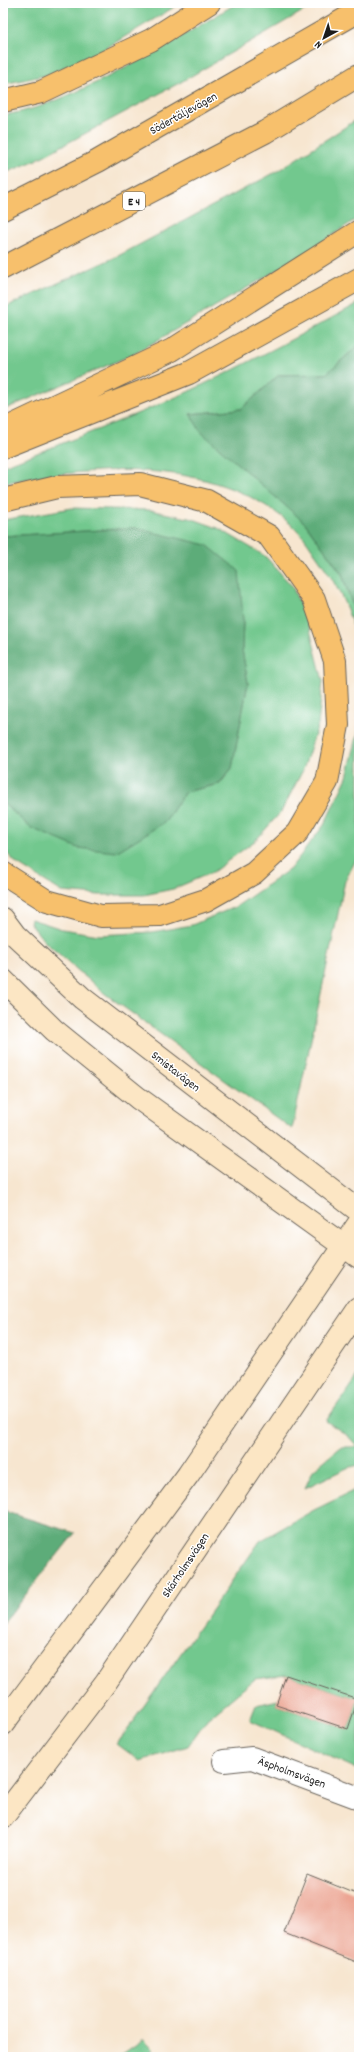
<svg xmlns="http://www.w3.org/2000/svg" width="362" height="2060" viewBox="0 0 362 2060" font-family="Dekko,sans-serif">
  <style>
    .green { fill: #72c88e; stroke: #477255 }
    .forest { fill: #5dac79; stroke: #3c644a }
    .building { fill: #eca593 }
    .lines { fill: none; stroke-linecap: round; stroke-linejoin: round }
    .street-casing { stroke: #69635b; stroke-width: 24 }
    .secondary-casing { stroke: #69635b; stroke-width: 24 }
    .highway-casing { stroke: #69635b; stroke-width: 24 }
    .street { stroke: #fff; stroke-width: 22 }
    .secondary { stroke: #fce6c4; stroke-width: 22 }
    .highway { stroke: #f7c06c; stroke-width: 22 }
    .labels { text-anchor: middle; stroke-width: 3; stroke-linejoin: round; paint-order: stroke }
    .shield { fill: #fff; stroke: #606060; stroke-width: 1 }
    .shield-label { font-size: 11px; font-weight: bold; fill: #1c1c1c }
    .street-label { font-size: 12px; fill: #1c1c1c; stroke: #fff }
  </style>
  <rect width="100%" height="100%" fill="#fff"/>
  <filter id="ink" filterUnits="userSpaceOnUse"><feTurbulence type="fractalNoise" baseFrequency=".025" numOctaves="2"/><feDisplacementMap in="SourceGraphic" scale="8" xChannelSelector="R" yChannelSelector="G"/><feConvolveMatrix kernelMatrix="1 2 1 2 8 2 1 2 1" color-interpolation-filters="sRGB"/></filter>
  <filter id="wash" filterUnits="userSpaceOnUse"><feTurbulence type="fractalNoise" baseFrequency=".012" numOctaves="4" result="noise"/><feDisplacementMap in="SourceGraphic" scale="16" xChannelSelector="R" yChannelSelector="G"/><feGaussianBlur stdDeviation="0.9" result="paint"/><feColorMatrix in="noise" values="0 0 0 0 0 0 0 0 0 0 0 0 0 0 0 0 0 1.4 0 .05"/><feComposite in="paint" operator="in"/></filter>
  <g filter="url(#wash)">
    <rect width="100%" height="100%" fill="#f7e6d0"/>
    <path class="green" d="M 3,3 L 181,3 L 101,51 L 47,75 L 3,84 Z
      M 237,3 L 317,3 L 181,82 L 34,161 L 3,174 L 3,115 C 28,112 53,102 76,92 C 132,67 184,35 237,3 Z
      M 359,118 L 359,217 L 308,252 L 134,354 L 3,410 L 3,308 L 118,256 L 276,172 Z
      M 359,303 L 359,345 L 326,374 L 279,375 L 241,409 L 190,414 L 240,465 L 305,523 L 342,574 L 359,625 L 359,656 C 356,644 355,630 350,618 C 343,596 332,578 319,559 C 312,550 306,538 297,530 C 220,456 100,465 3,483 L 3,466 C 66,442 130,418 192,390 C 249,363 304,333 359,303 Z
      M 72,508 L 149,510 L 193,519 L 218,528 L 265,556 L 292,586 L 309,626 L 323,681 L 318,725 L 303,770 L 281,812 L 256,840 L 213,872 L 173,889 L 144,895 L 99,895 L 62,892 L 16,863 L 3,849 L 3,803 L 31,828 L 165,822 L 185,792 L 220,784 L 232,768 L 248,683 L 242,650 L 243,619 L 135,528 L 3,536 L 3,520 Z
      M 359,729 L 359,854 L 345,881 L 292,1129 L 104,993 L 44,941 L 30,923 L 31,919 L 62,929 L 99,935 L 152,932 L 192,925 L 237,906 L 290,869 L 324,825 L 347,777 Z
      M 359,1374 L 359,1465 L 347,1468 L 305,1488 L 313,1470 L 341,1447 L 358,1447 L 348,1436 L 326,1421 Z
      M 359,1488 L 359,1770 L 250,1720 L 256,1705 L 278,1700 L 276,1705 L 348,1729 L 358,1699 L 286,1675 L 255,1679 L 207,1719 L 188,1746 L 140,1761 L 117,1744 L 260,1541 L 314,1510 Z
      M 144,2039 L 153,2048 L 149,2057 L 118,2057 Z"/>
    <path class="forest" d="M 359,345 L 359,625 L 342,574 L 305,523 L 201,432 L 190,414 L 241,409 L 279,375 L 326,374 Z
      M 135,528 L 207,545 L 239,571 L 243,619 L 242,650 L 248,683 L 232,768 L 219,784 L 185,792 L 165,822 L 116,852 L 78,848 L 31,828 L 3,803 L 3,536 Z
      M 3,1511 L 75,1533 L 3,1623 Z"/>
    <g id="blocks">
      <path class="building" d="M 286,1675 L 358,1699 L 348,1729 L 276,1705 Z
        M 307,1874 L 359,1895 L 359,1963 L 284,1933 Z"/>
    </g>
  </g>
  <g filter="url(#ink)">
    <use href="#blocks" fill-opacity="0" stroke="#69635b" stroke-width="1"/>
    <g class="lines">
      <g class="street-casing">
        <path id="street" d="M 224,1761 L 252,1758 L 359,1798"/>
      </g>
      <g class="secondary-casing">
        <path id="secondary" d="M 3,919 L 15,935 L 82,998 L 359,1211
          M 3,980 L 54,1030 L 138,1098 L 359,1257
          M 3,1724 L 188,1475 L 359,1223
          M 3,1817 L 106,1682 L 359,1308"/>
      </g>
      <g class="highway-casing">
        <path id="highway" d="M 3,101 L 41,92 L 151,40 L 209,3
          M 3,209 L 98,161 L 359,11
          M 3,268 L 265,132 L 359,75
          M 3,430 L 172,350 L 359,231
          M 3,447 L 189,373 L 359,279
          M 3,500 L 57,487 L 140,484 L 207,501 L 269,536 L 314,599 L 335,661 L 338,725 L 327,782 L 297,833 L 254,873 L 206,900 L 160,915 L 101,916 L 47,901 L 3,873"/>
      </g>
      <use href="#street" class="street"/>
      <use href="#secondary" class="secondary"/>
      <use href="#highway" class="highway"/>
    </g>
  </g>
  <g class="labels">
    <rect class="shield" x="123" y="192" width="22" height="18" rx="3"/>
    <g class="shield-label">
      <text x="134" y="205">E 4</text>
    </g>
    <g class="street-label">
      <text transform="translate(183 113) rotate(-29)" y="4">Södertäljevägen</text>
      <text transform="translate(176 1071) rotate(38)" y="4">Smistavägen</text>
      <text transform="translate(185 1565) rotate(-56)" y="4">Skärholmsvägen</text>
      <text transform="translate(292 1772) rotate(20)" y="4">Äspholmsvägen</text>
    </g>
  </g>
  <rect width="362" height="2060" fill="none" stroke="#fff" stroke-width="16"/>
  <g transform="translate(324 38) rotate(220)" stroke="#ffffff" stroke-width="3" paint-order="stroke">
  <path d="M0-3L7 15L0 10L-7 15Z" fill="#1c1c1c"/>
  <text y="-6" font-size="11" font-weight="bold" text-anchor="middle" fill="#1c1c1c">N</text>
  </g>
</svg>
